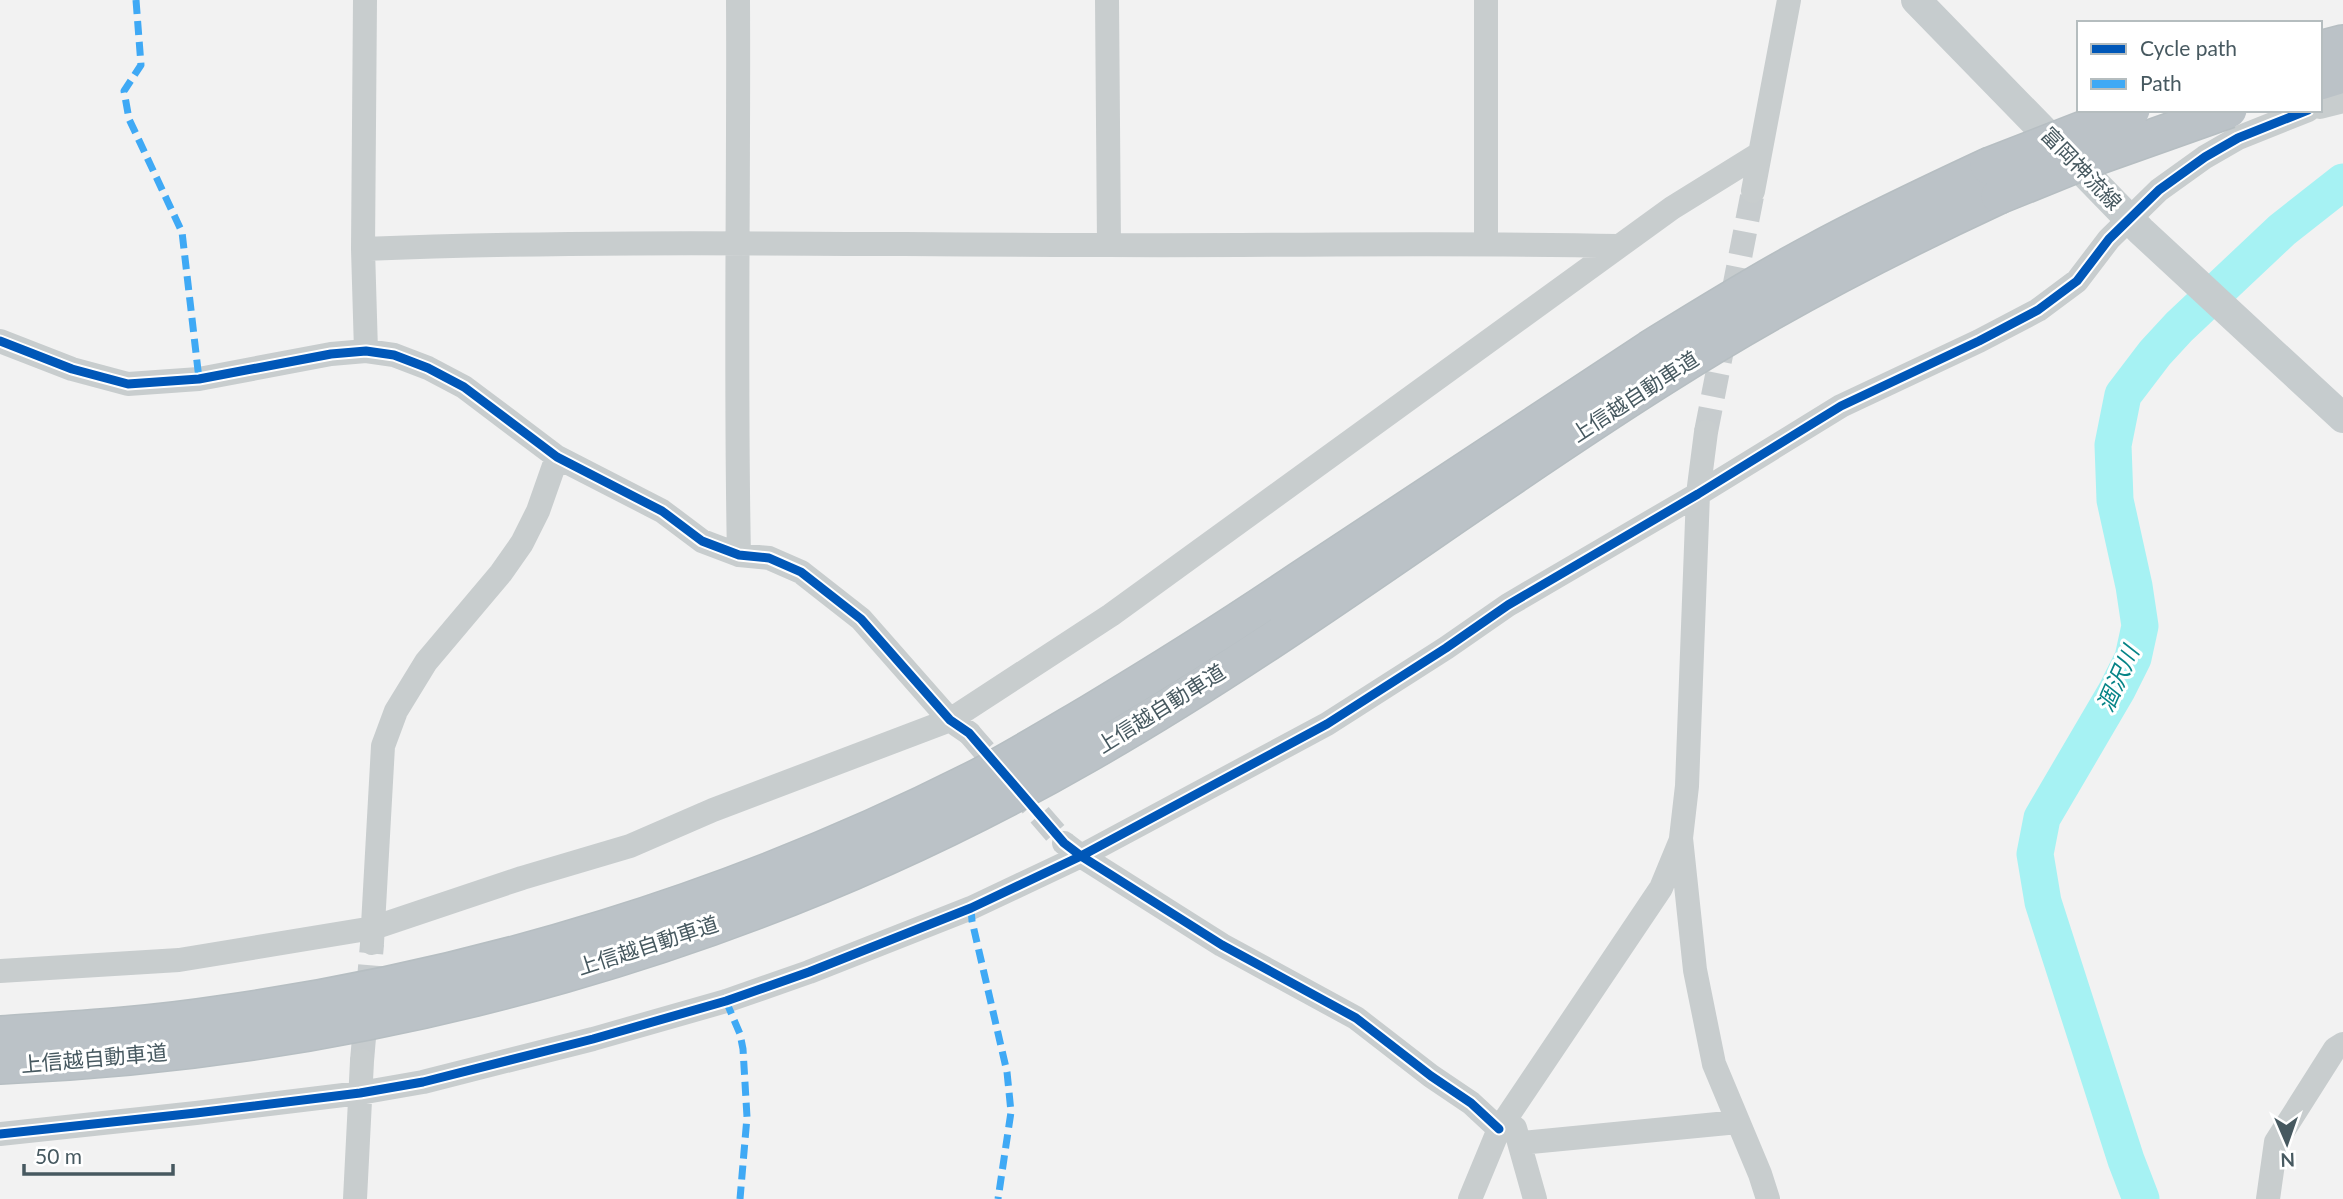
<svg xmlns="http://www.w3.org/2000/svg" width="2343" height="1199" viewBox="0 0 2343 1199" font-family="Lato,'Noto Sans JP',sans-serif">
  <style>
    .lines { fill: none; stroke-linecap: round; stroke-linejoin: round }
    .river { stroke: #a6f2f3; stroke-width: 37 }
    .minor-tunnel { stroke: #c7ccce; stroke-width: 24; stroke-dasharray: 24 12; stroke-linecap: butt }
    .highway-casing { stroke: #b6bec2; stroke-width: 38 }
    .minor { stroke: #c8cdce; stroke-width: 24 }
    .major { stroke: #c6ccce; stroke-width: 30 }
    .highway { stroke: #bbc2c7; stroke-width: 35 }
    .highway-bridge-casing { stroke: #b6bec2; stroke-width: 38; stroke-linecap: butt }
    .highway-bridge { stroke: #bbc2c7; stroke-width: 35 }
    .quiet { stroke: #3fa9f5; stroke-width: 7; stroke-dasharray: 14 7; stroke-linecap: butt }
    .cycleway-casing { stroke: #fff; stroke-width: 13 }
    .cycleway { stroke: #0057b8; stroke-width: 9 }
    .labels { text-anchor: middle; stroke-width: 6; stroke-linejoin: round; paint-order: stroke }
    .street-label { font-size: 21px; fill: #475960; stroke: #fff }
    .water-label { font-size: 23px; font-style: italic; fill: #058487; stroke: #fff }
  </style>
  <rect width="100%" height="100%" fill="#f2f2f2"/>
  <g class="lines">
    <path class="river" d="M 2141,1199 L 2126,1160 L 2043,902 L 2035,854 L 2042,818 L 2117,690 L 2133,658 L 2140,626 L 2134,586 L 2115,500 L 2113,445 L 2123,395 L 2155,353 L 2179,327 L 2282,230 L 2343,182"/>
    <path class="minor-tunnel" d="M 1706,432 L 1753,191
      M 969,733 L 1064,843
      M 362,1061 L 372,944"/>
    <g class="highway-casing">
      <path id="highway" d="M 2320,49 L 2343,43
        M 2320,82 L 2343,75
        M 0,1034 C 73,1029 146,1025 218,1014 C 479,978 736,899 972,780 C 1013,759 1052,735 1091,712 C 1161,670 1231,626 1299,580 C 1415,503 1532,426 1649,349 C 1704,315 1758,281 1815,251 C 1872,220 1930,193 1988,166
        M 0,1066 C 380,1050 760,943 1090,753 C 1290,639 1472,497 1667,375 C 1773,307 1885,249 1999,196"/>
    </g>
    <path class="minor" d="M 365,0 L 363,249 L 366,351
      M 738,0 C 739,185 735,370 739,555
      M 1107,0 L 1109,245
      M 2320,107 L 2343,101
      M 1753,191 L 1789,0
      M 1486,243 L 1486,0
      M 363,249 C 611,239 859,245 1107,245 C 1278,246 1448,242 1619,246
      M 0,341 L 72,369 L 128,384 L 199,379 L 331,354 L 366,351 L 394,355 L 428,368 L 464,387 L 557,457 L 662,511 L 702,541 L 739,555 L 769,558 L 801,572 L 861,619 L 950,720 L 969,733
      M 1706,432 L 1698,494 L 1687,786 L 1681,838 L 1695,970 L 1714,1064 L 1760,1174 L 1768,1199
      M 1064,843 L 1081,856 L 1222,945 L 1356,1018 L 1431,1076 L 1471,1103 L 1499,1129
      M 372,943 L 383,746 L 396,711 L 426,662 L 501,573 L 522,543 L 538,511 L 557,457
      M 0,971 L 179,960 L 373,928 L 522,878 L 630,846 L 713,810 L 950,720 L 1111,615 L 1672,208 L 1759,154
      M 1515,1128 L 1535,1199
      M 0,1134 L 196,1113 L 360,1093 L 423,1082 L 593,1039 L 726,1001 L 809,972 L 971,908 L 1081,856 L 1327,724 L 1446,648 L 1508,605 L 1698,494 L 1841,406 L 1979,341 L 2038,310 L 2077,281 L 2109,239 L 2159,190 L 2205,157 L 2238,138 L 2308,110
      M 1521,1143 L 1738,1122
      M 355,1199 L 362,1061
      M 1470,1199 L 1499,1129 L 1661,888 L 1680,842
      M 2268,1199 L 2276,1142 L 2335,1049 L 2343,1044"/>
    <path class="major" d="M 1916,0 L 2141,231 L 2343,418"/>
    <use href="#highway" class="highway"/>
    <g class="highway-bridge-casing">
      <path id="highway-bridge" d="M 1988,166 L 2132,110
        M 1999,196 L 2088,160 L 2229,110"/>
    </g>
    <use href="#highway-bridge" class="highway-bridge"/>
    <path class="quiet" d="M 136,0 L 141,65 L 124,91 L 129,119 L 182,232 L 199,379
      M 971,908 L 972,921 L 1007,1072 L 1011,1112 L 998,1199
      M 726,1001 L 740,1034 L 743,1049 L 747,1117 L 740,1199"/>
    <g class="cycleway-casing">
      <path id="cycleway" d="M 0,341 L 72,369 L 128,384 L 199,379 L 331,354 L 366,351 L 394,355 L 428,368 L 464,387 L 557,457 L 662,511 L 702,541 L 739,555 L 769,558 L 801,572 L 861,619 L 950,720 L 969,733 L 1064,843 L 1081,856 L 1222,945 L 1356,1018 L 1431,1076 L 1471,1103 L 1499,1129
        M 0,1134 L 196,1113 L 360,1093 L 423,1082 L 593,1039 L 726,1001 L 809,972 L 971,908 L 1081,856 L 1327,724 L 1446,648 L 1508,605 L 1698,494 L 1841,406 L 1979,341 L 2038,310 L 2077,281 L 2109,239 L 2159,190 L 2205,157 L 2238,138 L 2308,110"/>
    </g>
    <use href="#cycleway" class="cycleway"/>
  </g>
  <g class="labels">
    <g class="street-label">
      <text transform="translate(2081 169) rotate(46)" y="7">富岡神流線</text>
      <text transform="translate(1635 397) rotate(-33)" y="7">上信越自動車道</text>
      <text transform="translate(1161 709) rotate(-32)" y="7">上信越自動車道</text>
      <text transform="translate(648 946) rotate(-18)" y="7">上信越自動車道</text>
      <text transform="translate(94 1059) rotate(-5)" y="7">上信越自動車道</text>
    </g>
    <g class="water-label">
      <text transform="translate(2118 679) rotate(-66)" y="8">涸沢川</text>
    </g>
  </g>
  <rect x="2077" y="21" width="245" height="91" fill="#ffffff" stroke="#b5bdbf" stroke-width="2"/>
  <rect x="2091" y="44" width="35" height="10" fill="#0057b8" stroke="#b5bdbf" stroke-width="2"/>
  <text x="2140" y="56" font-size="21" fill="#475960">Cycle path</text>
  <rect x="2091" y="79" width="35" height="10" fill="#3fa9f5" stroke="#b5bdbf" stroke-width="2"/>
  <text x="2140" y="91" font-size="21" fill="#475960">Path</text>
  <g transform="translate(2287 1143) rotate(178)" stroke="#ffffff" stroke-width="5" paint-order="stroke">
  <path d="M0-5L12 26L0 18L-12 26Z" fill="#475960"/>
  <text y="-10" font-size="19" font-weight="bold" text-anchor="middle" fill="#475960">N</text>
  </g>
  <path d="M24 1164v10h149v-10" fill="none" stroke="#475960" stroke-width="3.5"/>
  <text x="35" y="1164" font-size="21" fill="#475960" stroke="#ffffff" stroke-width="5" paint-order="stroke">50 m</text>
</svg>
